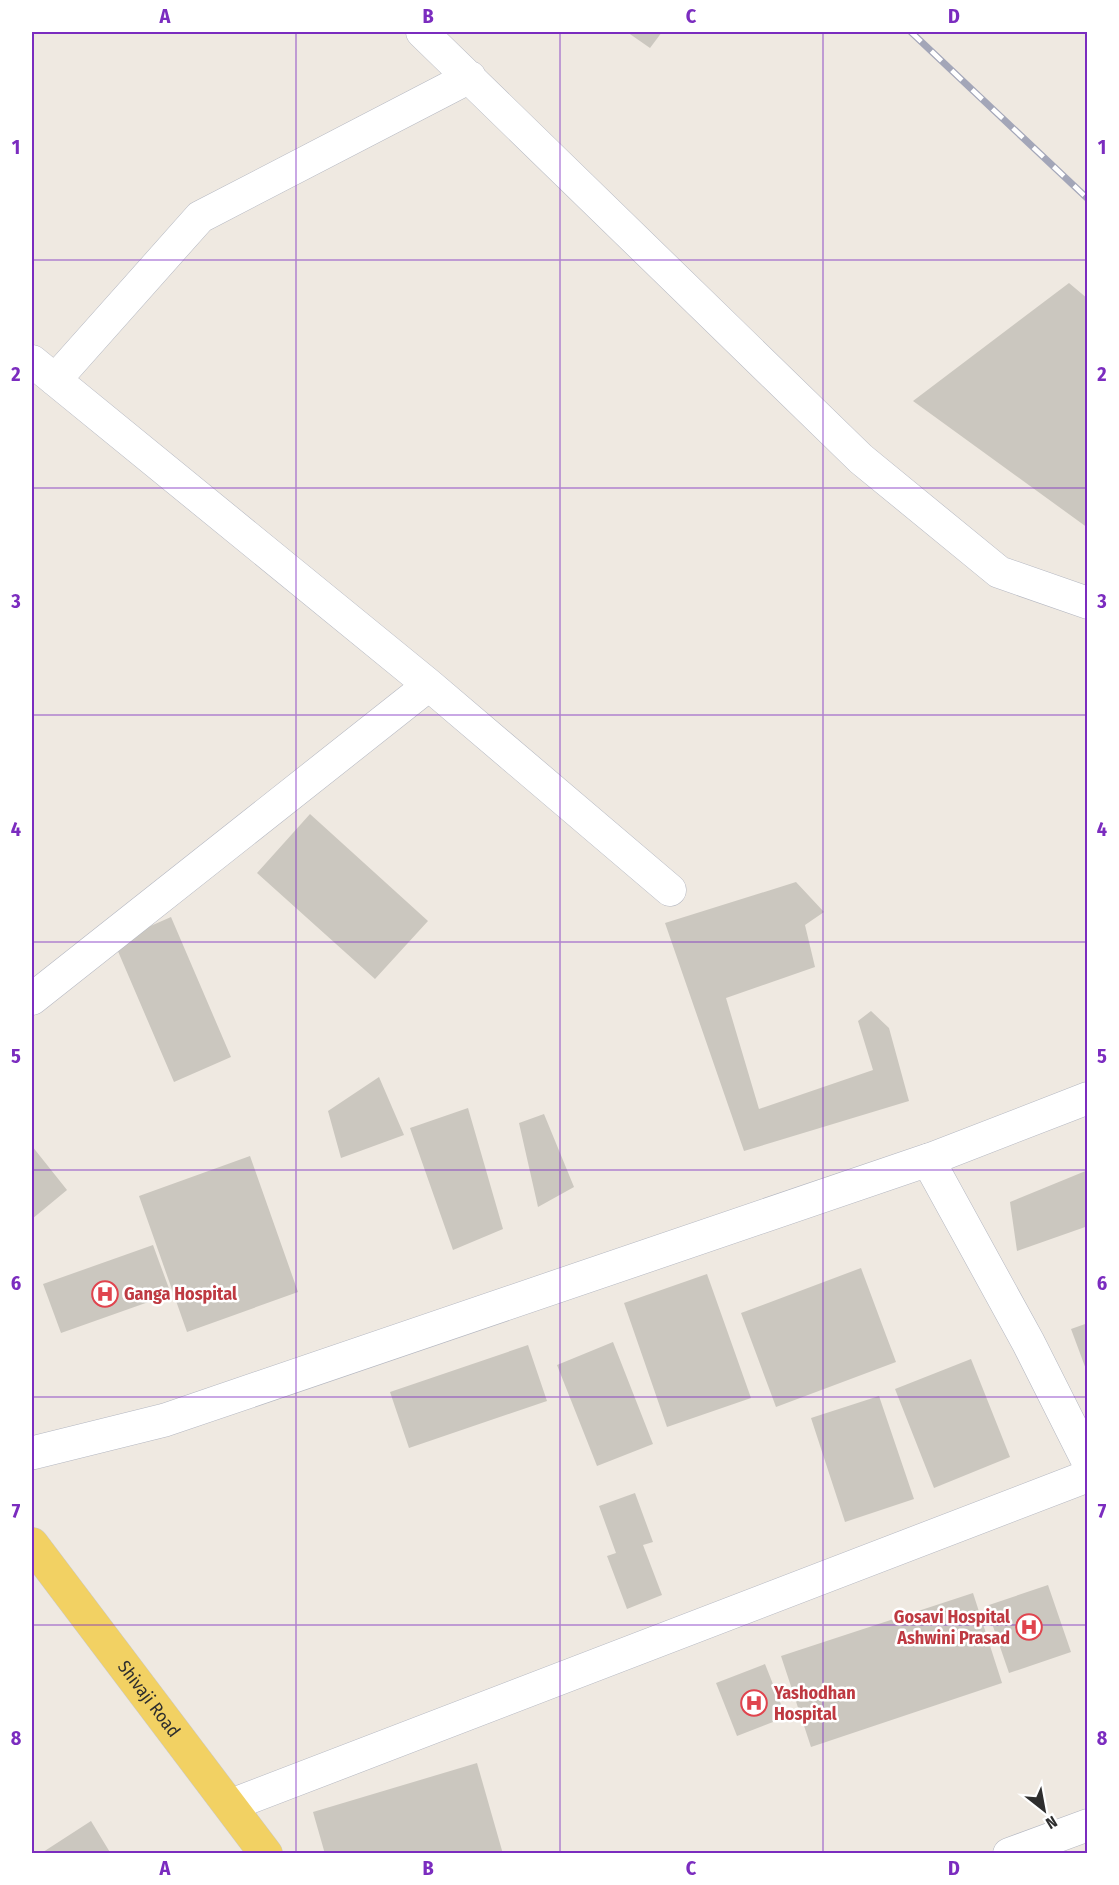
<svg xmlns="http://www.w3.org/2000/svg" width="1119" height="1885" viewBox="0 0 1119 1885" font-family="'Fira Sans Condensed',sans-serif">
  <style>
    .building { fill: #cbc7bf }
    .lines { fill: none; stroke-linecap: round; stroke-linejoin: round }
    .minor-casing { stroke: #b4b7c1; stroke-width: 33 }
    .secondary-casing { stroke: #b4b7c1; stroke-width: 34 }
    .primary-casing { stroke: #c9c9c9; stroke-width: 34 }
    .minor { stroke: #fff; stroke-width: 32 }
    .secondary { stroke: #fff; stroke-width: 33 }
    .primary { stroke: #f2d163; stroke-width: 33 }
    .rail-casing { stroke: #a3a6b8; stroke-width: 7 }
    .rail { stroke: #fff; stroke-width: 4.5; stroke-dasharray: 14; stroke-linecap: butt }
    .grid { fill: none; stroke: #7b2cbf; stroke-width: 1.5; stroke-opacity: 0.55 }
    .labels { text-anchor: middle; stroke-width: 5; stroke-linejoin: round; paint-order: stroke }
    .health-label { font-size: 18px; font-weight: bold; fill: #be3a42; stroke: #fff; text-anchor: start }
    .street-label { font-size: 18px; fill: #2e2e2e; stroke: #fff }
    .neatline { fill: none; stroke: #7b2cbf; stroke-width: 2 }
    .grid-label { font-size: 20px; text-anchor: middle; font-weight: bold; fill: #7b2cbf }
  </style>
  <rect width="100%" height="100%" fill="#efe9e1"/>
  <path class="building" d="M 627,32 L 662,32 L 650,48 Z
    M 1069,283 L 1088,299 L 1088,528 L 913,401 Z
    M 310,814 L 428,921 L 375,979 L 257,873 Z
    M 796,882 L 824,912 L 805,925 L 815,967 L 726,998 L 759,1109 L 873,1070 L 858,1021 L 871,1011 L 889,1028 L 909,1101 L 744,1151 L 665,923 Z
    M 171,917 L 231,1057 L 174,1082 L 114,942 Z
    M 379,1077 L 404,1135 L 341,1158 L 328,1111 Z
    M 468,1108 L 503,1229 L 453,1250 L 410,1128 Z
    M 544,1114 L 574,1187 L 538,1207 L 519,1123 Z
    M 32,1146 L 67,1190 L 32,1219 Z
    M 250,1156 L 298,1292 L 187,1332 L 139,1196 Z
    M 1088,1170 L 1088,1226 L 1017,1251 L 1010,1202 Z
    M 153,1245 L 171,1294 L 61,1333 L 43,1284 Z
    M 861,1268 L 896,1362 L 776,1407 L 741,1313 Z
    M 707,1274 L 751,1398 L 667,1427 L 624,1303 Z
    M 1088,1323 L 1088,1372 L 1087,1372 L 1071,1329 Z
    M 613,1342 L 653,1444 L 597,1466 L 557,1365 Z
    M 528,1345 L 547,1401 L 409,1448 L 390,1392 Z
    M 971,1359 L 1010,1457 L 934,1488 L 895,1389 Z
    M 879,1396 L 914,1499 L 845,1522 L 811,1418 Z
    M 635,1493 L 653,1542 L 643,1545 L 662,1595 L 627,1609 L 607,1556 L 616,1553 L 599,1506 Z
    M 1048,1585 L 1071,1652 L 1009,1673 L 986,1606 Z
    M 973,1593 L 1002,1683 L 811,1747 L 781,1656 Z
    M 765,1664 L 786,1717 L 737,1736 L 716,1683 Z
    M 477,1763 L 503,1854 L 325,1854 L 313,1812 Z
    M 91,1821 L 111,1854 L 40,1854 Z"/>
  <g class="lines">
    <g class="minor-casing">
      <path id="minor" d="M 422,32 L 861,459 L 999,572 L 1088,603
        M 32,361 L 429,685 L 32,999
        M 55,380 L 200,217 L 470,77
        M 429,685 L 670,890
        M 928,1160 L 1088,1098
        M 231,1805 L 1088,1476
        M 1009,1854 L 1088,1825"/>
    </g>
    <g class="secondary-casing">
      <path id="secondary" d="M 32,1453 L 165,1420 L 928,1160 L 1028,1342 L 1088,1461"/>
    </g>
    <g class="primary-casing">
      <g id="primary">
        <path id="s1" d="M 32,1544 L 266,1854"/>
      </g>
    </g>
    <use href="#minor" class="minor"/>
    <use href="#secondary" class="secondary"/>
    <use href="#primary" class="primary"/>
    <g class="rail-casing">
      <path id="rail" d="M 911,32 L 1088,199"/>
    </g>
    <use href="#rail" class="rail"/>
  </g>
  <path class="grid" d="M 296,32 L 296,1854M 560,32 L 560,1854M 823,32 L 823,1854M 32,260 L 1088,260M 32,488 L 1088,488M 32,715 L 1088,715M 32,942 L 1088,942M 32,1170 L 1088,1170M 32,1397 L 1088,1397M 32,1625 L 1088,1625"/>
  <defs>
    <g id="hospital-ring" transform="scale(1.35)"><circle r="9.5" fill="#fff" stroke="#e0444e" stroke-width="1.5"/><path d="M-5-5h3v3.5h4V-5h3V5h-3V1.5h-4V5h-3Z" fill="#e0444e"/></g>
  </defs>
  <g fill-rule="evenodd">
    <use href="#hospital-ring" x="105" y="1294"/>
    <use href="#hospital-ring" x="1029" y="1627"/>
    <use href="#hospital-ring" x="754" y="1703"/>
  </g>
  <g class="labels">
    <g class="health-label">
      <text x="124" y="1300">Ganga Hospital</text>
      <text x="1010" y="1623" text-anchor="end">Gosavi Hospital<tspan x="1010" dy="21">Ashwini Prasad</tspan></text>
      <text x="774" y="1699">Yashodhan<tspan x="774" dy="21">Hospital</tspan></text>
    </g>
    <g class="street-label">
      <text dy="6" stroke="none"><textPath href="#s1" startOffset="194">Shivaji Road</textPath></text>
    </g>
  </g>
  <rect width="1119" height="1885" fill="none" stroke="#ffffff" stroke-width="66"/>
  <g transform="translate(1044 1810) rotate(149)" stroke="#ffffff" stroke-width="4.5" paint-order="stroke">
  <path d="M0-4.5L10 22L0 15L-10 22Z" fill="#2e2e2e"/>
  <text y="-9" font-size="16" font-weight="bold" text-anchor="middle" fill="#2e2e2e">N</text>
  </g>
  <rect x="33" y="33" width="1053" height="1819" class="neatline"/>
  <g class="grid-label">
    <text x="165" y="23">A</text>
    <text x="428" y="23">B</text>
    <text x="691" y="23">C</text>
    <text x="954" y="23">D</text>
    <text x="16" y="154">1</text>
    <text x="1102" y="154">1</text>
    <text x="16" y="381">2</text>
    <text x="1102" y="381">2</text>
    <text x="16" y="608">3</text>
    <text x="1102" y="608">3</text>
    <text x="16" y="836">4</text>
    <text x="1102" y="836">4</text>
    <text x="16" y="1063">5</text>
    <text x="1102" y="1063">5</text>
    <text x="16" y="1290">6</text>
    <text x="1102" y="1290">6</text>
    <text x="16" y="1518">7</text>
    <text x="1102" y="1518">7</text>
    <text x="16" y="1745">8</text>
    <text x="1102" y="1745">8</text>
    <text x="165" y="1875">A</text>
    <text x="428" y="1875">B</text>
    <text x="691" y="1875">C</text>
    <text x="954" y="1875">D</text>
  </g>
</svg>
